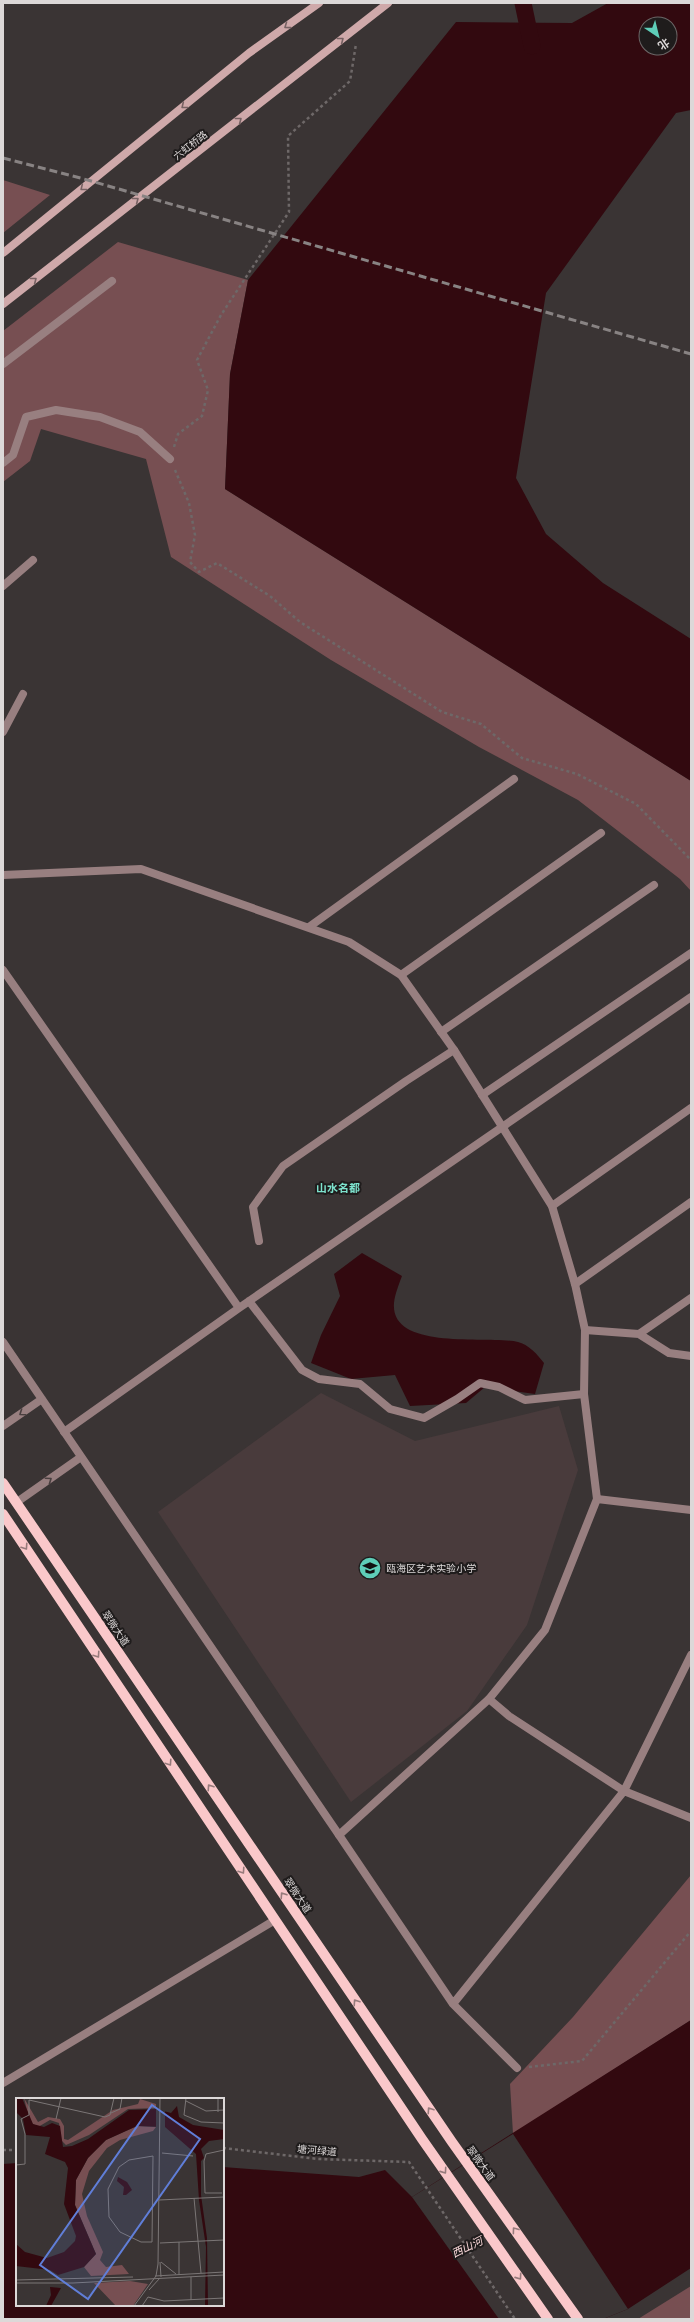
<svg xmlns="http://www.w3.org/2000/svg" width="694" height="2322" viewBox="0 0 694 2322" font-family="'Libre Baskerville','Noto Sans SC',serif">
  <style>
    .built { fill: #493b3c }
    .green { fill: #774f52 }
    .water { fill: #32090f; fill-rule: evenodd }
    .pier { fill: #3a3434 }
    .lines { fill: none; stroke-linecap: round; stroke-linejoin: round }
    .canal { stroke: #32090f; stroke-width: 17 }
    .path { stroke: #6e6868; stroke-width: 2.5; stroke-dasharray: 3 3; stroke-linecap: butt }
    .lane { stroke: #987f80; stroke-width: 8 }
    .street { stroke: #987f80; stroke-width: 8 }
    .secondary { stroke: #cfa9aa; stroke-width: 8 }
    .primary { stroke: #fac8ca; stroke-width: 10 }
    .rail { stroke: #888383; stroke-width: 3; stroke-dasharray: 8 4; stroke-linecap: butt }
    .oneway { stroke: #776263 }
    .oneway2 { stroke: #493f3f }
    .oneway3 { stroke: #977b7c }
    .labels { text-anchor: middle; stroke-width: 4; stroke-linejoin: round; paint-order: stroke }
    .street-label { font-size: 10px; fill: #dcd8d8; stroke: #1f1c1c }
    .poi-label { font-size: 10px; fill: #dcd8d8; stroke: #1f1c1c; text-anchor: start }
    .neighbourhood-label { font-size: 11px; font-weight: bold; fill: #7de2cd; stroke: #1f1c1c }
    .water-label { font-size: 11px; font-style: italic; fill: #fcd9da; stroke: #1f1c1c }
    .inset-road { fill: none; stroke: #7b7676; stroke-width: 1 }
    .view { fill: #607ed8; fill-opacity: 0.15; stroke: #607ed8; stroke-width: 2 }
    .inset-edge { fill: none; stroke: #dcd8d8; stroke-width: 2 }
  </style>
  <rect width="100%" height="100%" fill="#3a3434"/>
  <path class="built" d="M 321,1393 L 415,1441 L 559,1406 L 578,1470 L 527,1625 L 467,1711 L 351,1802 L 158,1512 Z"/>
  <path class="green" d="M 3,180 L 50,195 L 3,233 Z
    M 118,242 L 248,280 L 230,374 L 225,489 L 691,781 L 691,891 L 680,879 L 578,800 L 479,747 L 331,660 L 171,557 L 146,459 L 41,429 L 30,461 L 3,482 L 3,331 Z
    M 691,1875 L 691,2020 L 513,2134 L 510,2084 L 573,2017 Z
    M 691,2286 L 691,2319 L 638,2319 Z"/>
  <path class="water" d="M 608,3 L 691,3 L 691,110 L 676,113 L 546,293 L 516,478 L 546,534 L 603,583 L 691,639 L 691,781 L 225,489 L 230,374 L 248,280 L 456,22 L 572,23 ZM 646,24 L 670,24 L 670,48 L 646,48 Z
    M 362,1253 L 402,1276 C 399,1284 395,1294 394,1303 C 390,1352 489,1335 518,1342 C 528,1344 538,1355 544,1363 L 535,1394 L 485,1387 L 466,1403 L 410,1406 L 395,1375 L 351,1379 L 311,1363 L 321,1335 L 340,1296 L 334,1274 Z
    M 691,2020 L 691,2268 L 628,2309 L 603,2319 L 3,2319 L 3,2164 L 17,2163 L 17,2305 L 223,2305 L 223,2167 L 359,2177 L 385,2170 L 412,2197 Z"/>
  <path class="pier" d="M 513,2134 L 628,2309 L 603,2319 L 499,2319 L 412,2197 Z"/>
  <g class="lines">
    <path class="canal" d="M 523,3 L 532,46"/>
    <path class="path" d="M 174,447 L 178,434 L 202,416 L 208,390 L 197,360 L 221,315 L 289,212 L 288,136 L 350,81 L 356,44
      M 175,470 L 189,503 L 195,535 L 190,562 L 199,572 L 217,563 L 270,596 L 300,622 L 442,712 L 481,724 L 522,758 L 577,774 L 636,804 L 691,860
      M 529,2067 L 582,2061 L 691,1931
      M 223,2148 L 318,2159 L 409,2162 L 515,2319
      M 3,2150 L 17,2150"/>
    <path class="lane" d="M 3,364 L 112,281
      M 3,463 L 13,455 L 26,417 L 56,410 L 100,417 L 140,432 L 170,459
      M 3,586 L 33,560
      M 3,732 L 23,694
      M 309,927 L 514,779
      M 3,970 L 239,1308 L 64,1432
      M 401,975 L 601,833
      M 441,1032 L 654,885
      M 482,1095 L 691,953
      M 552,1206 L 691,1108
      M 259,1241 L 253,1207 L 283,1166 L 406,1081 L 454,1050
      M 575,1284 L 691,1202
      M 249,1301 L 302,1370 L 319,1379 L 360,1384 L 390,1409 L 424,1418 L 457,1399 L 480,1383 L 499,1387 L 525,1400 L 584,1394
      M 239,1308 L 691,997
      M 585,1330 L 639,1334 L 691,1298
      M 639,1334 L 669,1353 L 691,1356
      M 597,1499 L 691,1510
      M 489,1699 L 509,1716 L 624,1791 L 691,1818
      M 339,1835 L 453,2004 L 517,2068
      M 453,2004 L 624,1791 L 691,1655"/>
    <path class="street" d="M 3,875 L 141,869 L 349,942 L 401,975 L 454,1050 L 552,1206 L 575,1284 L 585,1330 L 584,1394 L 597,1499 L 545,1630 L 489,1699 L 339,1835 L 3,1342
      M 3,1426 L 42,1399
      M 17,1502 L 81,1457
      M 3,2083 L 275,1920"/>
    <path class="secondary" d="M 3,253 L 249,53 L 319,3
      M 3,304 L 388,3"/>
    <path class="primary" d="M 3,1483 L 452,2142 L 578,2319
      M 3,1514 L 422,2139 L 548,2319"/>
    <path class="rail" d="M 3,158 L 84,179 L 691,354"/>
  </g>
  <defs><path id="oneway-chevron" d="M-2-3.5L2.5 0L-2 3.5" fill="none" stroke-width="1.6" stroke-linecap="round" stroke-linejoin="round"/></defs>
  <g class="oneway">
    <use href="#oneway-chevron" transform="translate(287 26) rotate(144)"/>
    <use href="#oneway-chevron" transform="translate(341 40) rotate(-38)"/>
    <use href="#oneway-chevron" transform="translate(184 106) rotate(141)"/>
    <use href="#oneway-chevron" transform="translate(239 120) rotate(-38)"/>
    <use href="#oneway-chevron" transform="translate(83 188) rotate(141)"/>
    <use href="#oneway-chevron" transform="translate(136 200) rotate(-38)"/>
    <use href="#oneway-chevron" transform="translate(34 280) rotate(-38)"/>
  </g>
  <g class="oneway2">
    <use href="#oneway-chevron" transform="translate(22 1413) rotate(145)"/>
    <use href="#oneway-chevron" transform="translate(49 1480) rotate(-35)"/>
  </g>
  <g class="oneway3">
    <use href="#oneway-chevron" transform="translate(25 1547) rotate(56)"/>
    <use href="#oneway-chevron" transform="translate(97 1655) rotate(56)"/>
    <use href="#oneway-chevron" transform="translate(169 1763) rotate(56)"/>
    <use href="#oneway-chevron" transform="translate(210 1787) rotate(-124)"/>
    <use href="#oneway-chevron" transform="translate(242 1871) rotate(56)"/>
    <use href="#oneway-chevron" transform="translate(283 1895) rotate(-124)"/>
    <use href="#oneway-chevron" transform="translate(356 2002) rotate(-124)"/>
    <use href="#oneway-chevron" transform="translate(430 2110) rotate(-124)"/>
    <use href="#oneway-chevron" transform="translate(444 2171) rotate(55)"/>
    <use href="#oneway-chevron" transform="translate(515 2230) rotate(-126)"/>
    <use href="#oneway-chevron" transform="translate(519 2277) rotate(55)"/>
  </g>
  <defs>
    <g id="school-disc" transform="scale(1.15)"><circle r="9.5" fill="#5eceb8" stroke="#1f1c1c"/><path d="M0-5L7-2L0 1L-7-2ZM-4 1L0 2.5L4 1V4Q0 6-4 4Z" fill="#111"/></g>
  </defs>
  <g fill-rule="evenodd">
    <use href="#school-disc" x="370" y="1568"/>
  </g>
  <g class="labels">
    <g class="street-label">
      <text transform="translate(190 145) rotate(-38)" y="4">六虹桥路</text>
      <text transform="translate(116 1628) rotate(56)" y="4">翠微大道</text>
      <text transform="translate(298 1895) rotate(56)" y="4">翠微大道</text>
      <text transform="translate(317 2150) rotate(5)" y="4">塘河绿道</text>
      <text transform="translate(481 2163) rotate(54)" y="4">翠微大道</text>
    </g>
    <g class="poi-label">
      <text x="386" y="1572">瓯海区艺术实验小学</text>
    </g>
    <g class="neighbourhood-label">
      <text x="338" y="1192">山水名都</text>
    </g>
    <g class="water-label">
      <text transform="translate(467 2247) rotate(-26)" y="4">西山河</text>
    </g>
  </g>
  <g transform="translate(16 2098)">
    <rect width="208" height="208" fill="#3a3434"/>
    <path d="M 8,0 L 22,24 L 32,19 L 44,21 L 48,28 L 48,41 L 52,42 L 97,12 L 122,6 L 124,1 L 140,6 L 140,10 L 112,11 L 73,37 L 50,47 L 45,42 L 43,25 L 34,22 L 22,29 L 14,24 ZM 121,28 L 140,29 L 137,33 L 104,42 L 91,50 L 73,73 L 66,96 L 71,118 L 87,154 L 84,162 L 90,169 L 106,167 L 113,176 L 75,178 L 68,169 L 80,156 L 59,107 L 60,82 L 72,60 L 90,42 ZM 114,183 L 132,186 L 117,208 L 100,208 L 78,185 Z" fill="#774f52"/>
    <path d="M 0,0 L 6,0 L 17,26 L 28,29 L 36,25 L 44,28 L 47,49 L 56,48 L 72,41 L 113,12 L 140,11 L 155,15 L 161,8 L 163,19 L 177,27 L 208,32 L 208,41 L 193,43 L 185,51 L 188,60 L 185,63 L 185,97 L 191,140 L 192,208 L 189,208 L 190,149 L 183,102 L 180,56 L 149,29 L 121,28 L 90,42 L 72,60 L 60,82 L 59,107 L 80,156 L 68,169 L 42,177 L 34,172 L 0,168 L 0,146 L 9,154 L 31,160 L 48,154 L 59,143 L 60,138 L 48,106 L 52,70 L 49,64 L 29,56 L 34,39 L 10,37 L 7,21 L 0,14 ZM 102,79 L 111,84 L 116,92 L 110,97 L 107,97 L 108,89 L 101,83 ZM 34,189 L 45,190 L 35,208 L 30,208 L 35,197 Z" fill="#32090f"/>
    <path d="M 140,11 L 149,13 L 149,29 L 140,29 Z" fill="#3a3434"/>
    <path class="inset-road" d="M 170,0 L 168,17 L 185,24 L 208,25M 202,0 L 202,14M 170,3 L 190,13 L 208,12M 95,15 L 104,11 L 106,0M 40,21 L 45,0M 146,55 L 177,58M 137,58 L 136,144 L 125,144 L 104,134 L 93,119 L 92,91 L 103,69 L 113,62 ZM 0,67 L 9,66 L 9,36 L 5,21 L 13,17 L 13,2 L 89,19 L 94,17 L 98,0M 206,95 L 189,95 L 188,63 L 190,56 L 208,52M 178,100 L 185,175M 143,102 L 208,99M 144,145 L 208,142M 144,164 L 145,179M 145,164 L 160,176M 163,177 L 163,144M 139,178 L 208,174M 175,179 L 175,202M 0,182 L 117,179M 0,185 L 57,185 L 208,177M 133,192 L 144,180M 118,208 L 140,178 L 142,166 L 144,0M 126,208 L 132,199 L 148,203 L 208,200"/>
    <path class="view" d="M 136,7 L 184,41 L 72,201 L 24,167 Z"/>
    <rect width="208" height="208" class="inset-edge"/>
  </g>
  <rect width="694" height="2322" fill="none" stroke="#dcd8d8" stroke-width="8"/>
  <g transform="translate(658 36) rotate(145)"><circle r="19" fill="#1f1c1c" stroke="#6b6767"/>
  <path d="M0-3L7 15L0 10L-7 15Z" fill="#5eceb8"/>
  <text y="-6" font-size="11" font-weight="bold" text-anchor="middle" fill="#dcd8d8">北</text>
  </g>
</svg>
